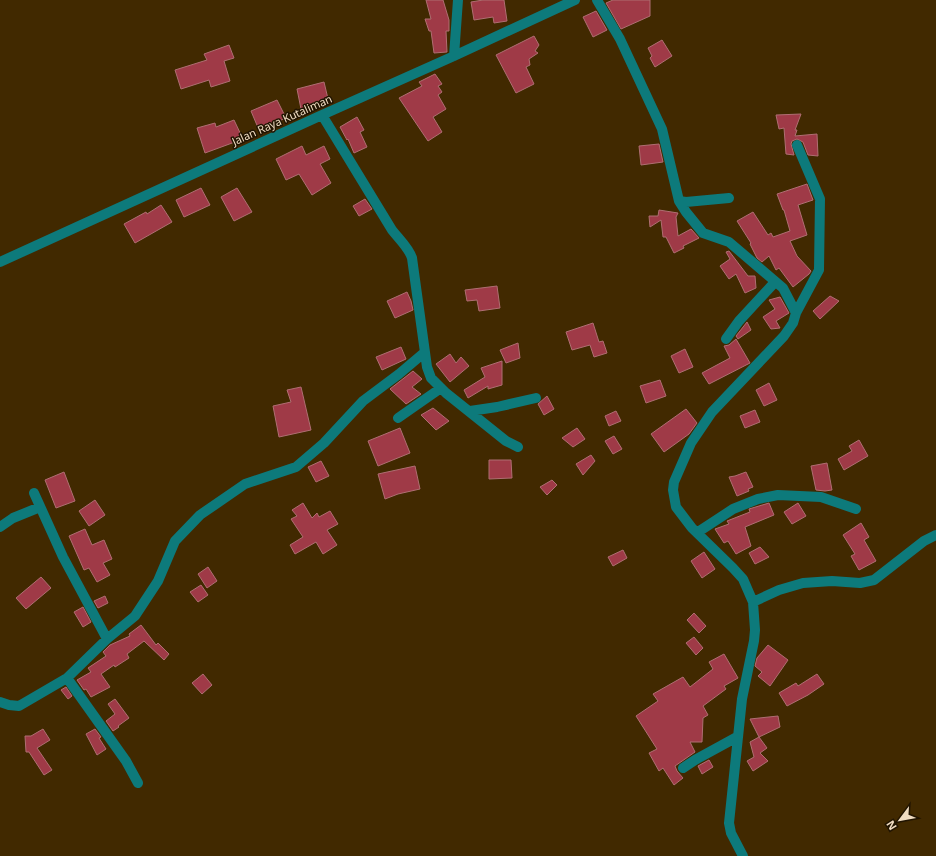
<svg xmlns="http://www.w3.org/2000/svg" width="936" height="856" viewBox="0 0 936 856" font-family="'Noto Sans',sans-serif">
  <style>
    .building { fill: #9f3a47; stroke: #af6e72 }
    .lines { fill: none; stroke-linecap: round; stroke-linejoin: round }
    .minor { stroke: #0d7a7b; stroke-width: 10 }
    .labels { text-anchor: middle; stroke-width: 3; stroke-linejoin: round; paint-order: stroke }
    .street-label { font-size: 11px; fill: #f0dcc2; stroke: #211401 }
  </style>
  <rect width="100%" height="100%" fill="#412900"/>
  <path class="building" d="M 426,0 L 443,0 L 449,20 L 449,31 L 446,31 L 447,52 L 434,53 L 431,31 L 429,31 L 425,19 L 431,19 Z
    M 483,0 L 504,0 L 507,21 L 494,23 L 493,17 L 474,20 L 471,2 Z
    M 613,0 L 650,0 L 650,16 L 621,29 L 606,3 Z
    M 596,11 L 607,30 L 593,37 L 583,17 Z
    M 534,36 L 539,45 L 535,51 L 538,53 L 529,59 L 530,65 L 526,67 L 534,84 L 516,93 L 496,55 Z
    M 662,40 L 672,56 L 655,67 L 650,58 L 652,56 L 648,48 Z
    M 229,45 L 234,58 L 224,61 L 230,81 L 211,87 L 209,80 L 181,89 L 175,70 L 207,60 L 204,54 Z
    M 435,74 L 442,84 L 438,86 L 442,92 L 438,95 L 446,109 L 433,117 L 442,132 L 428,141 L 399,98 L 422,86 L 419,82 Z
    M 324,82 L 329,103 L 301,109 L 297,89 Z
    M 277,100 L 286,118 L 259,130 L 251,111 Z
    M 801,114 L 795,130 L 797,130 L 795,136 L 817,134 L 818,156 L 808,155 L 803,142 L 797,139 L 792,141 L 791,144 L 794,155 L 786,154 L 784,128 L 779,129 L 776,115 Z
    M 357,117 L 364,130 L 360,132 L 367,147 L 354,153 L 348,139 L 347,140 L 340,127 Z
    M 234,120 L 243,139 L 205,153 L 197,128 L 215,123 L 216,127 Z
    M 659,144 L 663,162 L 641,165 L 639,146 Z
    M 302,146 L 306,155 L 324,146 L 330,159 L 320,164 L 331,183 L 312,195 L 299,174 L 286,180 L 276,159 Z
    M 807,184 L 813,200 L 798,205 L 807,235 L 790,241 L 797,256 L 811,271 L 809,274 L 793,287 L 779,268 L 776,270 L 769,256 L 762,262 L 757,258 L 750,244 L 751,243 L 737,221 L 753,212 L 768,235 L 771,233 L 773,237 L 790,231 L 784,210 L 783,210 L 777,194 Z
    M 201,188 L 210,205 L 184,217 L 176,200 Z
    M 237,188 L 252,212 L 234,221 L 221,197 Z
    M 365,199 L 372,209 L 359,216 L 353,206 Z
    M 161,205 L 172,222 L 135,243 L 124,224 L 146,212 L 147,214 Z
    M 659,210 L 678,213 L 676,217 L 678,236 L 691,229 L 699,238 L 683,246 L 684,248 L 674,253 L 666,237 L 663,237 L 661,220 L 650,227 L 649,216 L 658,216 Z
    M 729,251 L 748,276 L 755,276 L 756,288 L 745,293 L 736,274 L 729,279 L 720,266 L 730,259 L 726,252 Z
    M 497,286 L 500,308 L 479,311 L 477,300 L 467,301 L 465,290 Z
    M 407,292 L 411,301 L 413,310 L 395,318 L 387,301 Z
    M 830,296 L 839,301 L 820,319 L 813,311 Z
    M 780,297 L 789,313 L 776,321 L 780,328 L 771,329 L 763,317 L 775,309 L 769,300 Z
    M 747,322 L 751,330 L 738,339 L 736,336 Z
    M 593,323 L 599,342 L 603,341 L 607,353 L 594,357 L 590,345 L 572,350 L 566,332 Z
    M 736,339 L 750,363 L 709,384 L 702,373 L 730,358 L 724,346 L 729,345 Z
    M 518,343 L 520,358 L 506,363 L 500,350 Z
    M 401,347 L 406,359 L 382,370 L 376,357 Z
    M 685,349 L 693,367 L 679,373 L 671,356 Z
    M 450,354 L 456,363 L 461,357 L 469,366 L 450,382 L 436,364 Z
    M 502,361 L 502,385 L 488,389 L 488,386 L 468,398 L 464,390 L 485,377 L 481,368 Z
    M 413,371 L 422,379 L 412,387 L 421,394 L 406,404 L 390,389 Z
    M 660,380 L 666,396 L 646,403 L 640,386 Z
    M 769,383 L 777,400 L 764,406 L 756,390 Z
    M 301,387 L 311,430 L 279,437 L 273,406 L 291,402 L 287,390 Z
    M 547,396 L 554,409 L 544,415 L 538,404 Z
    M 433,408 L 449,421 L 436,430 L 421,415 Z
    M 686,409 L 697,423 L 689,434 L 664,452 L 651,434 Z
    M 755,410 L 760,422 L 745,428 L 740,416 Z
    M 616,411 L 621,421 L 609,426 L 605,416 Z
    M 400,428 L 410,453 L 378,466 L 368,441 Z
    M 577,428 L 585,439 L 573,447 L 562,438 Z
    M 614,436 L 622,449 L 613,454 L 605,441 Z
    M 859,440 L 868,456 L 844,470 L 838,459 L 852,451 L 849,446 Z
    M 591,455 L 595,461 L 583,475 L 576,464 Z
    M 489,460 L 511,460 L 512,478 L 489,479 Z
    M 321,461 L 329,476 L 316,482 L 308,467 Z
    M 827,463 L 832,490 L 825,491 L 816,490 L 811,466 Z
    M 415,466 L 420,489 L 398,494 L 385,499 L 378,474 Z
    M 64,472 L 75,501 L 56,508 L 45,480 Z
    M 746,472 L 753,487 L 748,489 L 749,491 L 737,496 L 729,477 L 735,476 Z
    M 552,480 L 557,485 L 547,495 L 540,487 Z
    M 95,500 L 105,515 L 89,526 L 79,511 Z
    M 303,503 L 312,518 L 317,513 L 319,517 L 330,511 L 338,524 L 327,530 L 337,545 L 323,554 L 316,542 L 295,554 L 290,545 L 303,537 L 291,519 L 297,516 L 292,510 Z
    M 769,503 L 774,515 L 745,527 L 751,546 L 736,554 L 728,541 L 724,543 L 715,529 L 729,524 L 727,521 L 750,512 L 749,509 Z
    M 798,503 L 806,516 L 792,524 L 784,512 Z
    M 861,523 L 869,537 L 864,540 L 876,561 L 859,570 L 851,556 L 855,554 L 843,535 Z
    M 85,529 L 92,545 L 104,540 L 112,559 L 103,563 L 110,575 L 97,582 L 89,568 L 84,570 L 69,536 Z
    M 760,547 L 769,557 L 755,564 L 749,553 Z
    M 623,550 L 627,558 L 613,566 L 608,557 Z
    M 704,552 L 715,569 L 702,578 L 691,561 Z
    M 208,567 L 217,581 L 207,588 L 198,574 Z
    M 41,577 L 51,588 L 26,609 L 16,598 Z
    M 201,585 L 208,595 L 198,602 L 190,592 Z
    M 105,596 L 108,603 L 98,608 L 94,601 Z
    M 83,607 L 91,622 L 83,627 L 74,612 Z
    M 694,613 L 706,626 L 699,633 L 687,620 Z
    M 141,625 L 156,645 L 158,643 L 169,654 L 164,660 L 144,641 L 127,654 L 129,658 L 115,667 L 114,665 L 101,674 L 110,687 L 91,697 L 86,689 L 84,690 L 77,680 L 91,672 L 88,668 L 106,656 L 103,652 L 110,645 L 130,636 L 129,634 Z
    M 694,637 L 703,648 L 696,655 L 686,643 Z
    M 768,645 L 788,660 L 770,686 L 758,676 L 762,672 L 755,666 L 757,658 Z
    M 724,654 L 738,678 L 724,686 L 726,689 L 703,706 L 708,715 L 703,718 L 702,742 L 690,742 L 695,752 L 675,766 L 677,771 L 683,778 L 674,785 L 663,768 L 659,771 L 649,753 L 657,749 L 636,716 L 658,701 L 653,694 L 683,677 L 690,687 L 713,669 L 709,662 Z
    M 203,674 L 212,685 L 202,694 L 192,683 Z
    M 817,674 L 824,684 L 808,695 L 787,706 L 779,693 L 796,683 L 798,686 Z
    M 66,687 L 72,696 L 68,699 L 61,690 Z
    M 115,699 L 129,718 L 118,726 L 119,727 L 113,731 L 106,721 L 115,714 L 108,704 Z
    M 778,716 L 780,727 L 759,737 L 750,719 Z
    M 43,729 L 50,740 L 37,748 L 52,770 L 44,775 L 29,752 L 26,752 L 25,736 L 31,736 Z
    M 95,729 L 101,737 L 99,738 L 106,749 L 97,755 L 86,734 Z
    M 759,737 L 767,748 L 760,753 L 768,761 L 753,771 L 747,761 L 754,757 L 750,742 Z
    M 709,760 L 713,767 L 702,774 L 698,766 Z"/>
  <g class="lines">
    <path class="minor" d="M 597,0 L 620,39 L 662,129 L 679,201 L 686,212 L 703,233 L 729,242 L 783,288 L 796,313 L 793,323 L 784,336 L 712,412 L 691,443 L 674,482 L 673,490 L 676,507 L 692,528 L 733,568 L 743,579 L 753,602 L 755,630 L 754,641 L 742,699 L 729,823 L 731,833 L 743,856
      M 454,56 L 458,0
      M 322,115 L 392,230 C 399,239 409,248 412,258 L 427,367 L 431,378 L 446,393 L 506,441 L 518,447
      M 679,201 L 686,202 L 729,198
      M 0,262 L 322,115 L 454,56 L 575,0
      M 796,313 L 819,270 L 820,199 L 797,145
      M 726,339 L 739,321 L 775,282
      M 470,411 L 497,407 L 536,398
      M 398,418 L 441,388
      M 34,493 L 63,557 L 107,639
      M 0,527 L 13,518 L 40,507
      M 698,532 L 733,509 L 758,499 L 778,495 L 821,497 L 856,509
      M 753,602 L 779,590 L 803,583 L 832,581 L 860,583 L 874,580 L 924,541 L 936,535
      M 67,678 L 126,761 L 138,783
      M 0,702 L 9,705 L 19,706 L 67,678 L 107,639 L 135,616 L 158,581 L 175,541 L 200,515 L 245,484 L 296,467 L 324,443 L 363,401 L 399,374 L 425,352
      M 683,768 L 695,760 L 737,737"/>
  </g>
  <g class="labels">
    <g class="street-label">
      <text transform="translate(282 120) rotate(-24)" y="4">Jalan Raya Kutaliman</text>
    </g>
  </g>
  <g transform="translate(900 820) rotate(238)" stroke="#211401" stroke-width="3" paint-order="stroke">
  <path d="M0-3L7 15L0 10L-7 15Z" fill="#f0dcc2"/>
  <text y="-6" font-size="11" font-weight="bold" text-anchor="middle" fill="#f0dcc2">N</text>
  </g>
</svg>
